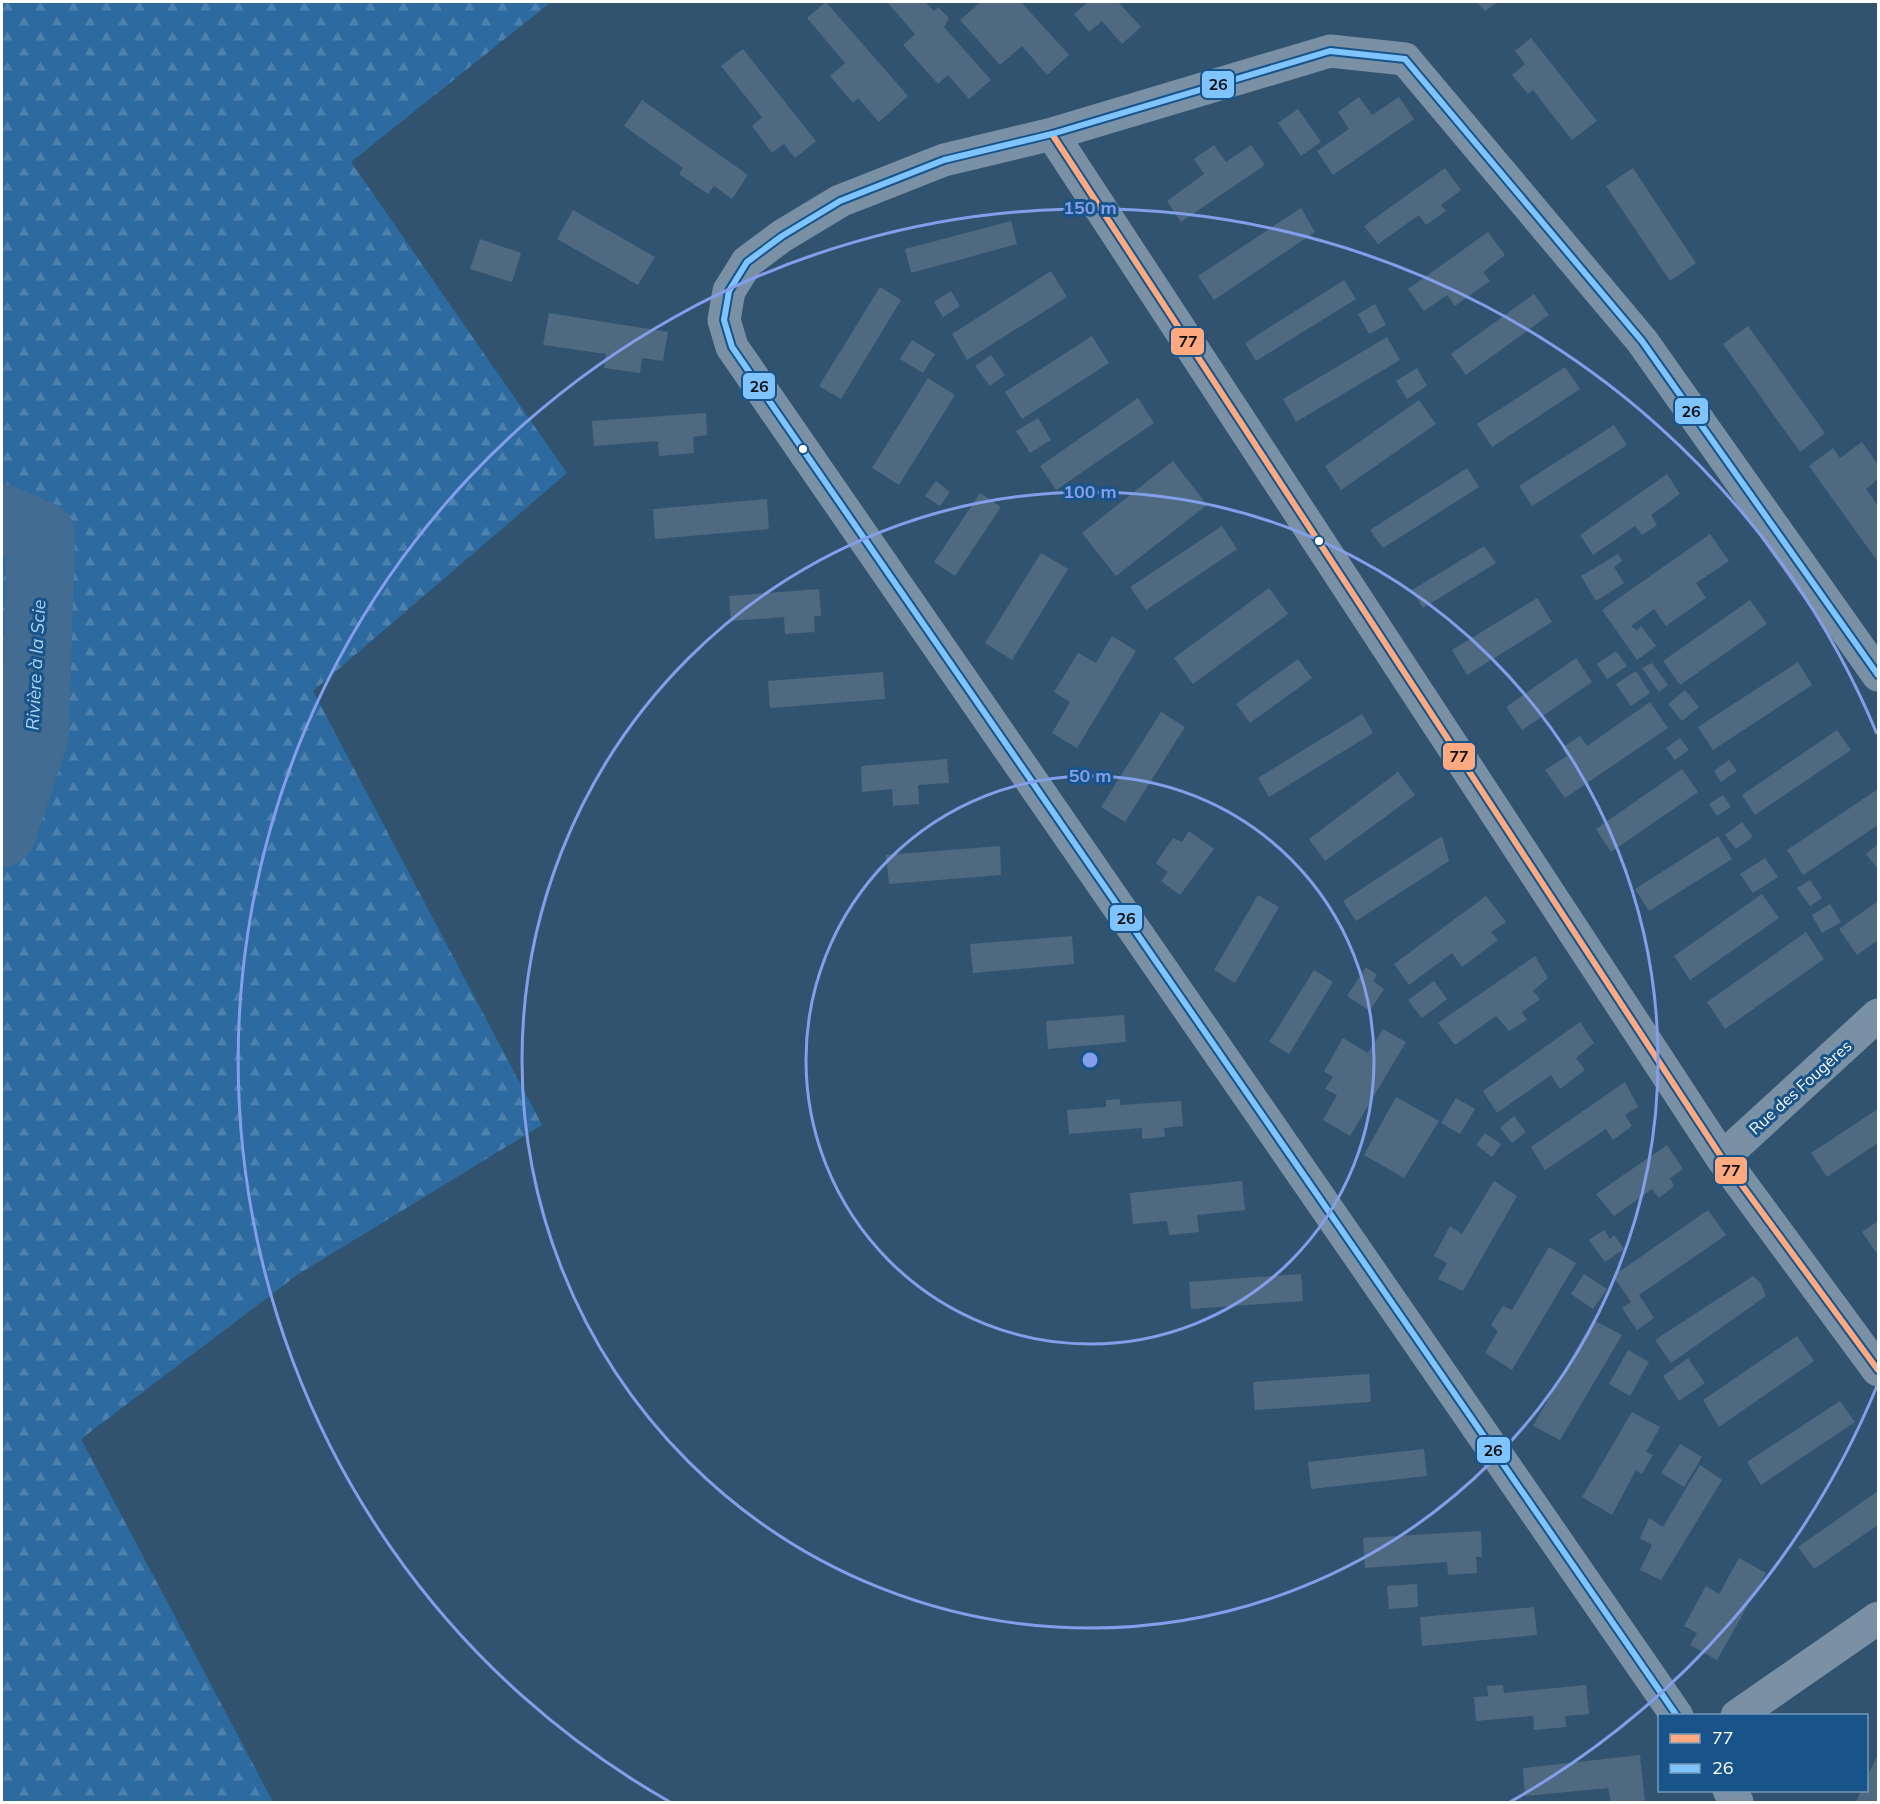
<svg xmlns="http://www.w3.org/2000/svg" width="1880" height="1804" viewBox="0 0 1880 1804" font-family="Mulish,sans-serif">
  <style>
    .forest { fill: url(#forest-firs) }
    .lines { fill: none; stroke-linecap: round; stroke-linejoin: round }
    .river { stroke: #426c92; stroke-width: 68 }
    .building { fill: #4f6980 }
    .minor { stroke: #7990a5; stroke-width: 33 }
    .bus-1-casing { stroke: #185489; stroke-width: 10 }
    .bus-2-casing { stroke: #185489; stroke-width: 10 }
    .bus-1 { stroke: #ffa980; stroke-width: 6 }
    .bus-2 { stroke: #80c4ff; stroke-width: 6 }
    .ring { fill: none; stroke: #839eea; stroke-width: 3 }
    .bus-dot { fill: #fff; stroke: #185489; stroke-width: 2 }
    .labels { text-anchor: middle; stroke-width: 6; stroke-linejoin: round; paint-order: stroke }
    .street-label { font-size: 16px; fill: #fff; stroke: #185489 }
    .water-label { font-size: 18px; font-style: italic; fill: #acd4f5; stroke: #185489 }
    .centre { fill: #839eea; stroke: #185489; stroke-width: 3 }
    .ring-label { font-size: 18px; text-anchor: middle; font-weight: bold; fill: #839eea; stroke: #185489; stroke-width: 6; stroke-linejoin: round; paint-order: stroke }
    .line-badge { stroke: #185489; stroke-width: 2 }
    .pale-badge-label { font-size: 16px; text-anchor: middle; font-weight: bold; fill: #111 }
  </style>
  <defs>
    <pattern id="forest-firs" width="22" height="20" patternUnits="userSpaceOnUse" patternTransform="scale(1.5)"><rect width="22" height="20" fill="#2c6a9f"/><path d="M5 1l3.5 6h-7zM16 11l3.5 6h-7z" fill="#4c80ad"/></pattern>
  </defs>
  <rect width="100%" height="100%" fill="#32536f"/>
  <path class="forest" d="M 2,2 L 551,2 L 351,162 L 567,473 L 313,691 L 542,1125 L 297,1275 L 81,1439 L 273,1802 L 2,1802 Z"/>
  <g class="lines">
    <path class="river" d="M 2,518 L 41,535 L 35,735 L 2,833"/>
  </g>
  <path class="building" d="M 826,2 L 908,96 L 879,122 L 858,98 L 853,103 L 830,76 L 845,63 L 807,18 Z
    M 887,2 L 925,2 L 934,11 L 938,7 L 949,18 L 944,27 L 991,80 L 969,99 L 948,75 L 938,84 L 903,45 L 915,34 Z
    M 981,2 L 1021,2 L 1069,55 L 1047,75 L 1022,46 L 1000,65 L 960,20 Z
    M 1083,2 L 1118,2 L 1141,27 L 1122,44 L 1102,21 L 1089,32 L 1074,14 L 1086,4 Z
    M 1477,2 L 1498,2 L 1485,11 Z
    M 1531,38 L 1597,121 L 1572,140 L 1533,90 L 1528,94 L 1512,75 L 1525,64 L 1515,51 Z
    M 743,49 L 816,141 L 795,158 L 784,144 L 772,153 L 752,126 L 762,117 L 721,66 Z
    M 1359,97 L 1372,115 L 1399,97 L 1414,119 L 1333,175 L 1317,151 L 1349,129 L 1338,112 Z
    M 642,100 L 748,175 L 732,199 L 714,186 L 708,194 L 679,174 L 683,168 L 624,126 Z
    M 1298,109 L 1321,142 L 1301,156 L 1278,123 Z
    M 1214,145 L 1226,162 L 1251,145 L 1265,165 L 1181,222 L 1167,201 L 1204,174 L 1194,159 Z
    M 1445,168 L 1461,190 L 1441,205 L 1446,211 L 1426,225 L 1419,215 L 1378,244 L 1364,226 Z
    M 1633,168 L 1696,263 L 1670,281 L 1606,186 Z
    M 1301,208 L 1315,232 L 1214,300 L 1198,276 Z
    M 573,210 L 655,257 L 638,285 L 557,239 Z
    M 1011,221 L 1017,244 L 911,273 L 905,249 Z
    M 1488,232 L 1505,255 L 1483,272 L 1490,281 L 1455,306 L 1447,295 L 1424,311 L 1408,289 Z
    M 480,239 L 521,253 L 512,282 L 470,269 Z
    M 1051,271 L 1067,297 L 967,360 L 952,334 Z
    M 1344,280 L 1356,299 L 1256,361 L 1245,343 Z
    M 880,287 L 901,300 L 841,399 L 819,386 Z
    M 951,291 L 960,306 L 943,317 L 934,302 Z
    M 1534,294 L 1549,315 L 1466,375 L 1451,354 Z
    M 1375,304 L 1386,325 L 1369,334 L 1358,314 Z
    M 549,313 L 668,332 L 663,361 L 642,358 L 640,373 L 604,368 L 606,354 L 543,345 Z
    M 1748,326 L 1825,433 L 1800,452 L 1723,344 Z
    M 1092,336 L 1109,363 L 1022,419 L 1005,392 Z
    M 1387,337 L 1400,360 L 1296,422 L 1283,399 Z
    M 912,340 L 935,354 L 923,373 L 900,359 Z
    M 991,355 L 1005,375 L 990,386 L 975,366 Z
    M 1565,367 L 1580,389 L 1492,447 L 1477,424 Z
    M 1417,368 L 1427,386 L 1407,399 L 1396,381 Z
    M 928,378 L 955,395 L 899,485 L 872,468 Z
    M 1138,398 L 1154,423 L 1056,490 L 1040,466 Z
    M 1419,400 L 1436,424 L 1341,490 L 1325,466 Z
    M 706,413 L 707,435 L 693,437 L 694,453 L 659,456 L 658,441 L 594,446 L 592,421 Z
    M 1038,418 L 1051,440 L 1030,453 L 1016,431 Z
    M 1614,425 L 1627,445 L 1532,506 L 1519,486 Z
    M 1862,442 L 1878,465 L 1878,479 L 1866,489 L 1878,506 L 1878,562 L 1809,466 L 1833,448 L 1840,458 Z
    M 1173,461 L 1207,505 L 1116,576 L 1082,533 Z
    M 1467,468 L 1479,487 L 1383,548 L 1370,530 Z
    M 1667,474 L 1680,494 L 1651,515 L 1657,525 L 1642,535 L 1635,526 L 1593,555 L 1580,535 Z
    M 936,481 L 950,492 L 940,506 L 925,496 Z
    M 980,493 L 1001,507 L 955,576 L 934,562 Z
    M 767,499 L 769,529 L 655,539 L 653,509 Z
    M 1222,526 L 1237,549 L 1146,610 L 1130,587 Z
    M 1710,534 L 1729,561 L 1696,583 L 1706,598 L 1666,626 L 1654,609 L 1631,626 L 1637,631 L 1641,626 L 1656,646 L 1637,660 L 1602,610 Z
    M 1484,546 L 1496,563 L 1423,608 L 1412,590 Z
    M 1041,553 L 1068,569 L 1012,660 L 985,643 Z
    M 1618,554 L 1622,561 L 1614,567 L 1624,583 L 1596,601 L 1581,576 Z
    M 1269,588 L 1288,614 L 1193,684 L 1174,658 Z
    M 819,589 L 821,616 L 814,616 L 815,632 L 785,634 L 784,617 L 731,621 L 729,596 Z
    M 1537,598 L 1552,622 L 1467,675 L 1452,650 Z
    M 1750,600 L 1767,624 L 1680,685 L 1663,661 Z
    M 1112,636 L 1136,651 L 1077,748 L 1052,733 L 1070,702 L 1054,692 L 1078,653 L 1096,663 Z
    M 1616,651 L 1627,666 L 1607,679 L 1597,664 Z
    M 1576,658 L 1592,682 L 1522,730 L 1506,707 Z
    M 1298,659 L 1312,678 L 1250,723 L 1236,704 Z
    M 1798,662 L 1812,685 L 1713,750 L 1698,727 Z
    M 1652,663 L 1668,685 L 1659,692 L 1642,668 Z
    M 1636,671 L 1650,693 L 1631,706 L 1616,684 Z
    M 883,672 L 885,699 L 770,708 L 768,681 Z
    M 1685,690 L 1699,707 L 1682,721 L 1668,704 Z
    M 1650,702 L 1668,728 L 1565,798 L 1545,770 L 1567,756 L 1562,748 L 1580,736 L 1587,746 Z
    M 1161,712 L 1185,727 L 1125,822 L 1101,807 Z
    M 1362,714 L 1373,733 L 1269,797 L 1258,778 Z
    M 1837,730 L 1851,750 L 1755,815 L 1742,795 Z
    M 1680,738 L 1689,750 L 1675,760 L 1666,748 Z
    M 947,759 L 949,783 L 918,785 L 919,804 L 893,806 L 892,789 L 862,792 L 861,766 Z
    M 1729,760 L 1737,771 L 1721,782 L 1714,771 Z
    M 1682,769 L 1698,792 L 1611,852 L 1596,829 Z
    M 1398,772 L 1415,795 L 1325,861 L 1309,839 Z
    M 1878,789 L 1878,825 L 1803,875 L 1787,850 Z
    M 1723,795 L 1731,807 L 1717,816 L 1709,804 Z
    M 1742,822 L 1753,837 L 1736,849 L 1725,835 Z
    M 1189,831 L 1214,849 L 1180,895 L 1161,881 L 1168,872 L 1156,863 L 1173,838 L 1182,842 Z
    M 1442,836 L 1449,861 L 1356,921 L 1343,901 Z
    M 1718,836 L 1732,859 L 1649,911 L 1635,889 Z
    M 1878,844 L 1878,865 L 1876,867 L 1866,854 Z
    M 1000,846 L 1001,875 L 889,884 L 886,855 Z
    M 1765,858 L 1778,877 L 1753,893 L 1740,874 Z
    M 1810,880 L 1822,898 L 1810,906 L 1797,888 Z
    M 1762,894 L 1779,918 L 1690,980 L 1674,956 Z
    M 1258,895 L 1279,907 L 1235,983 L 1214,970 Z
    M 1486,896 L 1506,922 L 1491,932 L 1498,940 L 1462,967 L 1452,953 L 1409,985 L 1394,964 Z
    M 1878,901 L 1878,940 L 1857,955 L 1839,929 Z
    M 1830,904 L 1841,922 L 1822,933 L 1812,915 Z
    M 1806,932 L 1824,959 L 1725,1029 L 1707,1002 Z
    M 1072,936 L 1074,964 L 973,973 L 970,944 Z
    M 1535,956 L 1548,978 L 1533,991 L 1540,999 L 1522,1012 L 1527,1020 L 1509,1031 L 1496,1016 L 1455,1045 L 1438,1023 Z
    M 1366,967 L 1377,975 L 1373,981 L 1384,989 L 1370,1011 L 1347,996 Z
    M 1314,970 L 1333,982 L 1289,1054 L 1269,1042 Z
    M 1434,981 L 1447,999 L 1422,1018 L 1408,1000 Z
    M 1124,1015 L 1126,1042 L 1048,1049 L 1046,1021 Z
    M 1580,1022 L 1594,1043 L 1576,1058 L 1585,1070 L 1560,1089 L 1551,1075 L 1497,1113 L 1483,1091 Z
    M 1383,1029 L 1406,1042 L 1350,1136 L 1323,1120 L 1337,1095 L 1325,1089 L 1333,1077 L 1324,1071 L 1343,1038 L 1368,1053 Z
    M 1625,1082 L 1638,1107 L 1625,1115 L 1632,1126 L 1613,1140 L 1606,1129 L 1545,1170 L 1531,1147 Z
    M 1396,1097 L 1439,1121 L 1404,1178 L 1364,1155 Z
    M 1456,1098 L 1475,1109 L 1460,1134 L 1441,1123 Z
    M 1120,1099 L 1120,1105 L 1181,1101 L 1183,1126 L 1164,1128 L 1165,1137 L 1142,1139 L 1142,1128 L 1069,1134 L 1067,1110 L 1106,1107 L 1106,1100 Z
    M 1878,1109 L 1878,1143 L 1827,1177 L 1811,1153 Z
    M 1514,1116 L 1526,1132 L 1512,1143 L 1500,1128 Z
    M 1485,1133 L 1501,1144 L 1492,1157 L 1476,1145 Z
    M 1667,1145 L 1683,1169 L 1670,1178 L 1674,1186 L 1659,1198 L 1652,1189 L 1614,1216 L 1596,1194 Z
    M 1242,1181 L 1245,1210 L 1197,1215 L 1199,1232 L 1169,1235 L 1167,1221 L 1133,1224 L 1130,1193 Z
    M 1494,1181 L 1517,1196 L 1463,1291 L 1438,1279 L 1447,1263 L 1434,1256 L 1450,1226 L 1462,1234 Z
    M 1708,1210 L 1726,1235 L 1639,1295 L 1654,1318 L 1637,1330 L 1622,1308 L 1631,1302 L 1613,1276 Z
    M 1878,1221 L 1878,1255 L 1862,1232 Z
    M 1604,1230 L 1610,1239 L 1614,1235 L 1624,1249 L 1605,1262 L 1589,1240 Z
    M 1549,1247 L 1576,1263 L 1512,1370 L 1485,1353 L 1498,1331 L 1491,1325 L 1503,1306 L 1512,1310 Z
    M 1301,1274 L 1303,1301 L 1191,1309 L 1189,1282 Z
    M 1584,1274 L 1607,1289 L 1593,1309 L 1571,1294 Z
    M 1753,1276 L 1761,1284 L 1766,1296 L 1671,1363 L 1655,1340 Z
    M 1593,1320 L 1622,1335 L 1560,1440 L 1533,1426 Z
    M 1797,1336 L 1814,1361 L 1719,1427 L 1703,1400 Z
    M 1628,1350 L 1649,1362 L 1630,1396 L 1609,1384 Z
    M 1688,1358 L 1705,1383 L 1679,1401 L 1663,1376 Z
    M 1369,1374 L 1371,1402 L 1255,1410 L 1253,1382 Z
    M 1840,1401 L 1855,1422 L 1761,1485 L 1747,1462 Z
    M 1632,1412 L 1660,1427 L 1646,1452 L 1653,1455 L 1642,1474 L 1636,1470 L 1612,1515 L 1582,1497 Z
    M 1680,1444 L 1702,1457 L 1684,1487 L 1661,1473 Z
    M 1424,1449 L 1427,1476 L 1311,1489 L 1308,1462 Z
    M 1700,1465 L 1722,1480 L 1661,1580 L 1640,1570 L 1652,1545 L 1640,1538 L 1649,1518 L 1663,1527 Z
    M 1878,1491 L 1878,1525 L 1814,1569 L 1798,1547 Z
    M 1481,1531 L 1482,1557 L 1476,1557 L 1477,1573 L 1448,1575 L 1447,1562 L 1365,1568 L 1363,1538 Z
    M 1739,1558 L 1766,1573 L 1717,1660 L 1690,1645 L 1697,1633 L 1684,1626 L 1706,1586 L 1719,1594 Z
    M 1417,1584 L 1418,1607 L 1389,1609 L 1387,1586 Z
    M 1534,1607 L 1537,1635 L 1422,1646 L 1420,1617 Z
    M 1503,1685 L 1504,1693 L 1586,1685 L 1589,1714 L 1565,1716 L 1566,1727 L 1534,1730 L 1533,1716 L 1476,1721 L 1474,1697 L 1488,1696 L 1487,1686 Z
    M 1878,1754 L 1878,1802 L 1856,1802 L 1861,1790 L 1866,1790 L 1866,1779 Z
    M 1640,1755 L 1645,1802 L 1611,1802 L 1608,1788 L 1525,1796 L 1523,1768 Z"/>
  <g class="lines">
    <path class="minor" d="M 1052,134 L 1722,1158 L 1878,1370
      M 1722,1158 L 1878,1015
      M 1677,1716 L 732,347 L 724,320 L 729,291 L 747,262 L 782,236 L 840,201 L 944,160 L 1052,134 L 1330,51 L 1405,59 L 1642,341 L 1878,675
      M 1737,1716 L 1878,1618
      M 1729,1790 L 1737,1802"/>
    <g class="bus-1-casing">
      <path id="bus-1" d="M 1052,134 L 1722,1158 L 1878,1370"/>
    </g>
    <g class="bus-2-casing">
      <path id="bus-2" d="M 1677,1716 L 732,347 L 724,320 L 729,291 L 747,262 L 782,236 L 840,201 L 944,160 L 1052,134 L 1330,51 L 1405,59 L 1642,341 L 1878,675"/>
    </g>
    <use href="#bus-1" class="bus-1"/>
    <use href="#bus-2" class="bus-2"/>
  </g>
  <g class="ring">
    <circle cx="1090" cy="1060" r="284"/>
    <circle cx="1090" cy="1060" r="568"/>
    <path d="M1877 1386A852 852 0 0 1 1510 1802M670 1802A852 852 0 1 1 1877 734"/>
  </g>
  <g class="bus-dot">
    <circle cx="803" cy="449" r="5"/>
    <circle cx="1319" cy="541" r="5"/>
  </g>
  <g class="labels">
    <g class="street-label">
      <text transform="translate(1800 1087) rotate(-42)" y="6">Rue des Fougères</text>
    </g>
    <g class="water-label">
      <text transform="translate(36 665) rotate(-87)" y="6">Rivière à la Scie</text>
    </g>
  </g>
  <circle cx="1090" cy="1060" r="9" class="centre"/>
  <g class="ring-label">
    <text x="1090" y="214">150 m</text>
    <text x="1090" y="498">100 m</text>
    <text x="1090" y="782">50 m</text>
  </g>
  <g class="line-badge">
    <rect x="1201" y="70" width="34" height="29" rx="6" fill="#80c4ff"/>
    <rect x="1170" y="327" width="35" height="29" rx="6" fill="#ffa980"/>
    <rect x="742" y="372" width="34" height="28" rx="6" fill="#80c4ff"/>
    <rect x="1674" y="397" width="35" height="28" rx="6" fill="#80c4ff"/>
    <rect x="1442" y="742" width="34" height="29" rx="6" fill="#ffa980"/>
    <rect x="1109" y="904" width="34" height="28" rx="6" fill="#80c4ff"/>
    <rect x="1714" y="1156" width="34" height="29" rx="6" fill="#ffa980"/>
    <rect x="1476" y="1436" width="35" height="28" rx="6" fill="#80c4ff"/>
  </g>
  <g class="pale-badge-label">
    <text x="1218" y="90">26</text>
    <text x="1188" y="347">77</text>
    <text x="759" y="392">26</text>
    <text x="1691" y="417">26</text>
    <text x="1459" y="762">77</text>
    <text x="1126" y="924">26</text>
    <text x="1731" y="1176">77</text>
    <text x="1493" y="1456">26</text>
  </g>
  <rect width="1880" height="1804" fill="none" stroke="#ffffff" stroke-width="6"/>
  <rect x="1658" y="1714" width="210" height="78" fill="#185489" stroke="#7498b8" stroke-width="1.5"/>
  <rect x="1670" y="1734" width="30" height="9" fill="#ffa980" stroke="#7498b8" stroke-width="1.5"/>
  <text x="1712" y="1744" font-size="18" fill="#ffffff">77</text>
  <rect x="1670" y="1764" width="30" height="9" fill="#80c4ff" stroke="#7498b8" stroke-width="1.5"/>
  <text x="1712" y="1774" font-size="18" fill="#ffffff">26</text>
</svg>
